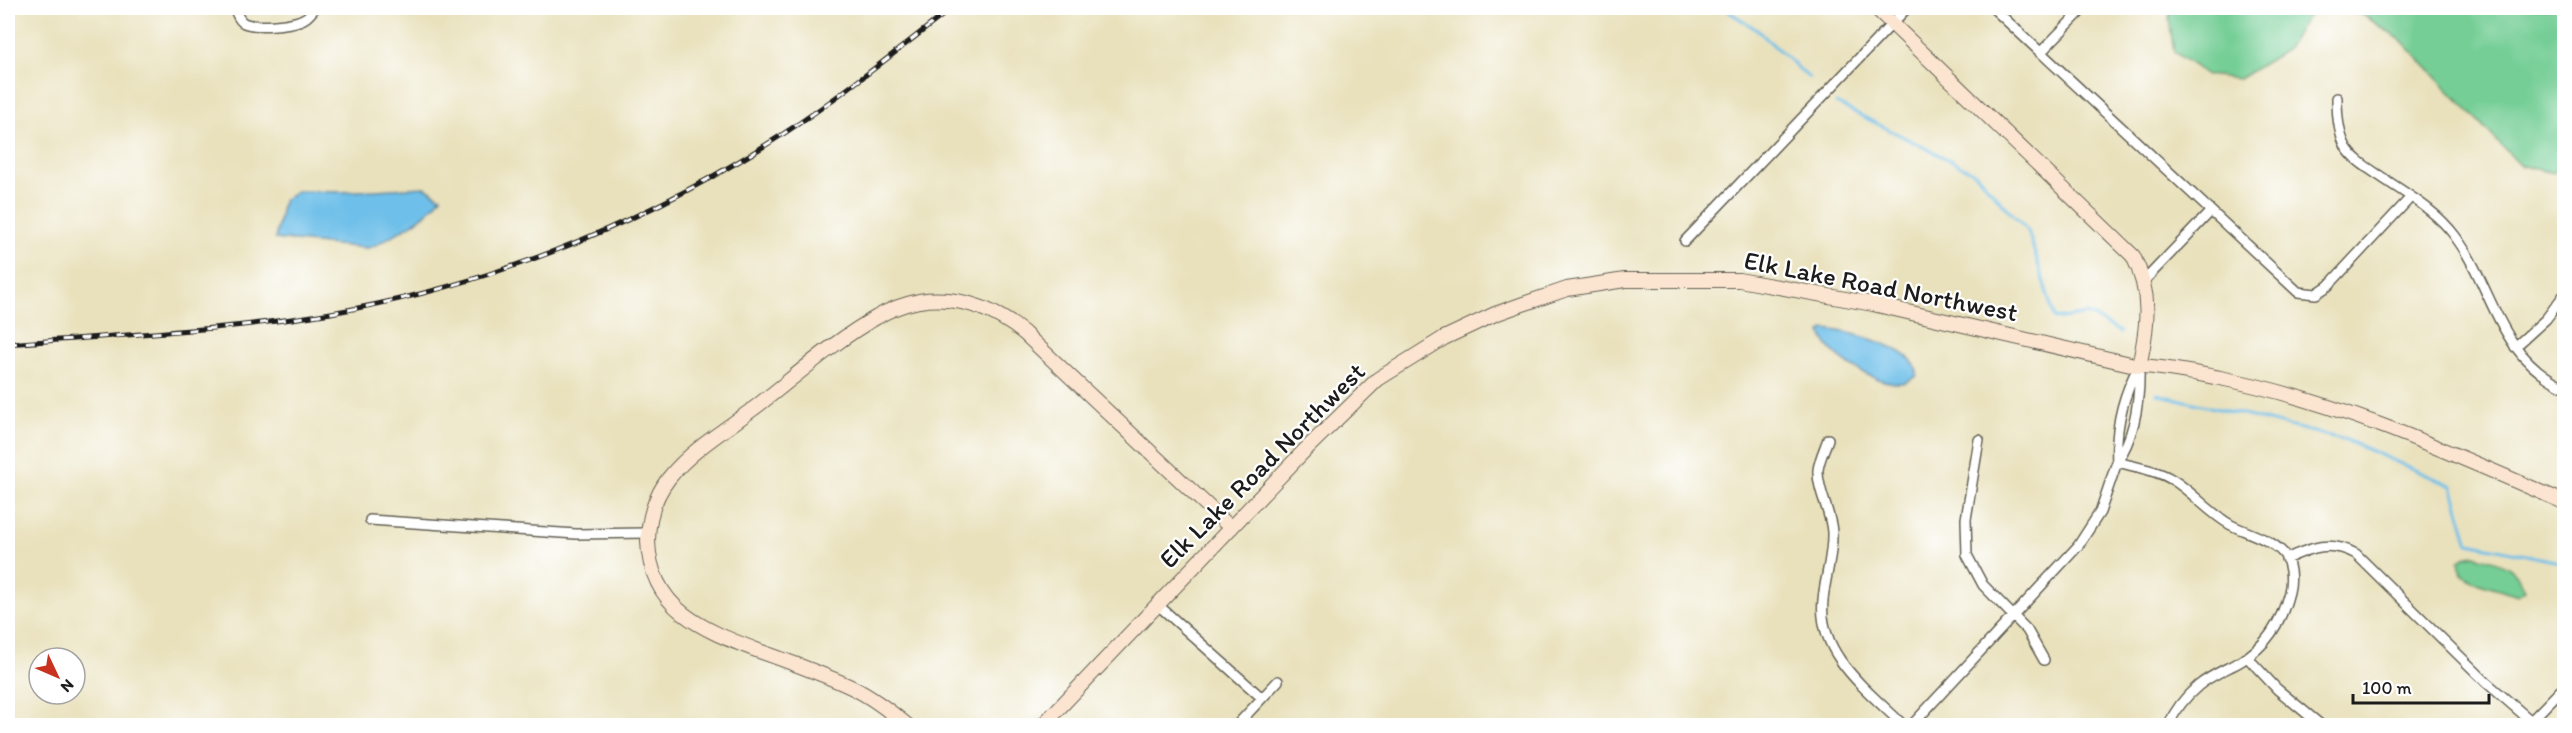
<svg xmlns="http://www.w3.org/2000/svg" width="2572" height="733" viewBox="0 0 2572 733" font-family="Itim,sans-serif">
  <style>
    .green { fill: #74ce95; stroke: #487558; stroke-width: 1.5 }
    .water { fill: #6ebfe9; stroke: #456e82; stroke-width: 1.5 }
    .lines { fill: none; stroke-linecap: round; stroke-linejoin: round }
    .stream { stroke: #6ebfe9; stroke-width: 3 }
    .street-casing { stroke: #646154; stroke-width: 12 }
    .secondary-casing { stroke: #646154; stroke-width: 16 }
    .street { stroke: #fff; stroke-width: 9 }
    .secondary { stroke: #fce5d0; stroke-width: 14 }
    .rail-casing { stroke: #1c1c1c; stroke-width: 5 }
    .rail { stroke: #fff; stroke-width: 3; stroke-dasharray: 9; stroke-linecap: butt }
    .labels { text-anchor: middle; stroke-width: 4.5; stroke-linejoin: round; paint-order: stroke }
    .street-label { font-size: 26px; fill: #1c1c1c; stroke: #fff }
  </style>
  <rect width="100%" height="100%" fill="#fff"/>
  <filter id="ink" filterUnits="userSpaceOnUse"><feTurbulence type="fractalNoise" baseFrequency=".0167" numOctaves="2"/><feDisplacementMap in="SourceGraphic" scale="12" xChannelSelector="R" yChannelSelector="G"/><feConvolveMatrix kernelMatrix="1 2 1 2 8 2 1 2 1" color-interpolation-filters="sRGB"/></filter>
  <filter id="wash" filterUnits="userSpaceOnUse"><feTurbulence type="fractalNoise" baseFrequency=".008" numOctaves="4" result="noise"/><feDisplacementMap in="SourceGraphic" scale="24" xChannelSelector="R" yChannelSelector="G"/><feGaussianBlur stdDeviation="1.35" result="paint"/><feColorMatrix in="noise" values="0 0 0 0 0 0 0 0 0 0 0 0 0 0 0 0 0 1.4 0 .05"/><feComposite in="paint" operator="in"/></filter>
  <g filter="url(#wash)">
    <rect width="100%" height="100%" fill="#e9e1bc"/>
    <path class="green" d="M 2171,8 L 2321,8 L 2308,16 L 2286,50 L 2239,79 L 2207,75 L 2174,52 L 2169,18 Z
      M 2335,8 L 2564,8 L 2564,160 L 2554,173 L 2520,165 L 2401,40 L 2363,15 Z
      M 2475,555 C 2500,563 2515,564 2525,590 L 2518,595 L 2473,581 L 2462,574 L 2459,562 L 2464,557 Z"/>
    <path class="water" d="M 425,187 L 441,197 C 424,221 398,232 374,246 L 367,248 L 275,239 L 283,201 L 297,191 L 341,192 Z
      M 1826,329 C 1848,332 1920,347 1917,376 C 1912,379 1906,383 1900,383 C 1874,384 1828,357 1821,332 Z"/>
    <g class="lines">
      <path class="stream" d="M 1723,8 L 1756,29 L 1809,78
        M 1836,103 L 1975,173 L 2028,231 L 2055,319 L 2088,314 L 2120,332
        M 2157,394 L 2346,440 L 2452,486 L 2469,543 L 2564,563"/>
    </g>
  </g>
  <g filter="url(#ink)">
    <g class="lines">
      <g class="street-casing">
        <path id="street" d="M 234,8 C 237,13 238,20 244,23 C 255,28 295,25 305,18 C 309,16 312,11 315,8
          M 1993,8 L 2298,292 L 2316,294 L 2328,286 L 2411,197
          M 2040,53 L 2084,8
          M 2337,98 C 2337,114 2338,133 2346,147 C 2354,160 2368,168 2380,176 C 2406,194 2436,210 2455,236 C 2495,290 2496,354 2564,387
          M 1685,241 L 1907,8
          M 2144,281 L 2210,212
          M 2515,347 L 2546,319 L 2564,295
          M 2139,366 C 2140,399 2136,434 2117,462 C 2115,428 2123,395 2139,366 Z
          M 1828,439 C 1825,448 1819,460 1818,470 C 1817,490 1831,512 1832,532 C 1833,556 1825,577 1823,600 C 1817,655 1869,691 1904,726
          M 1979,440 L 1966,519 L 1967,555 L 1983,585 L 2027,630 L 2044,660
          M 370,520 L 576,534 L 648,533
          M 2286,559 C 2312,547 2330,540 2356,554 L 2486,682 L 2531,721
          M 1158,605 L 1262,698
          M 2247,657 L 2277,689 L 2322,726
          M 2528,724 L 2564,687
          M 1236,726 L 1278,681
          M 1911,726 L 2078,546 L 2100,512 L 2117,462 C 2135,467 2157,470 2173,480 C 2194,493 2209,513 2231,525 C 2247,533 2271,539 2283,553 C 2291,563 2292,580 2289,592 C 2282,620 2267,646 2241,661 C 2227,669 2211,675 2198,686 C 2185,697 2175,710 2168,726"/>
      </g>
      <g class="secondary-casing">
        <path id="secondary" d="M 1876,8 L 2133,256 C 2152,293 2148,326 2139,366
          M 908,726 C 890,711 872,697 851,687 C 821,673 790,662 759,651 C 704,630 650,610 648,541 C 648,519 655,496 669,478 C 692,449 728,428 757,406 C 796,376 834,341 877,317 C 890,309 905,304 919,301 C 959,295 994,309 1024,333 L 1231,528
          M 1042,726 L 1303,452 L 1378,379 L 1444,338 L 1495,314 L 1523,304 L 1567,289 L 1625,280 L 1739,280 L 1873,304 L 2139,366 C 2167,367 2193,373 2220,378 C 2341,402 2451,453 2564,502"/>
      </g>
      <use href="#street" class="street"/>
      <use href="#secondary" class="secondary"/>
      <g class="rail-casing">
        <path id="rail" d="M 8,344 C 115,335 224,331 331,313 C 483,287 630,229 761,148 C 828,107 890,56 952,8"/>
      </g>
      <use href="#rail" class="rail"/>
    </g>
  </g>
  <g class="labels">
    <g class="street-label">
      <text transform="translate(1881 286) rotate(11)" y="9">Elk Lake Road Northwest</text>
      <text transform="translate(1262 465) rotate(-45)" y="9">Elk Lake Road Northwest</text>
    </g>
  </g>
  <rect width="2572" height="733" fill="none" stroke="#fff" stroke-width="30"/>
  <g transform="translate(57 676) rotate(134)"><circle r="28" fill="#ffffff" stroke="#a4a4a4" stroke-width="1.5"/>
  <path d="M0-4.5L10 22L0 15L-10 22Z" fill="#c8321e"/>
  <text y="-9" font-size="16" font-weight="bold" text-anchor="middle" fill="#1c1c1c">N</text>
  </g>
  <path d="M2353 694v9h136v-9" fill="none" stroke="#1c1c1c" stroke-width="3"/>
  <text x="2362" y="694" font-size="18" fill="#1c1c1c" stroke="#ffffff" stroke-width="4.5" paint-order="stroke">100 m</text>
</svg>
